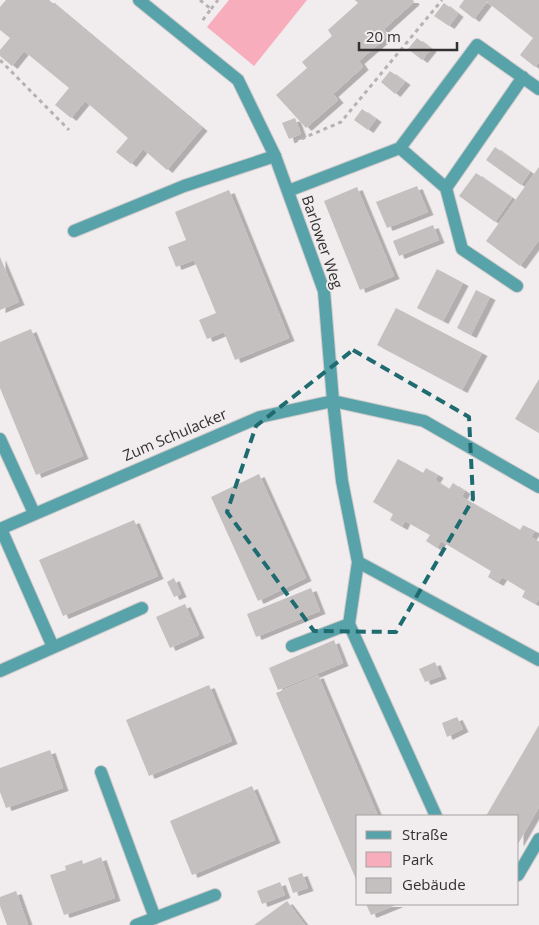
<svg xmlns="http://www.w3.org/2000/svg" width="539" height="925" viewBox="0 0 539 925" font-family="'Open Sans',sans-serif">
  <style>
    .green { fill: #f7adbb }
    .building { fill: #c4c0c0; filter: url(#shadow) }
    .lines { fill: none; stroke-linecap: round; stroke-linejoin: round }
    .lane-casing { stroke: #cfcacb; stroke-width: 14 }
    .street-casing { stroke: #cfcacb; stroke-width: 14 }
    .path { stroke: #b6b2b2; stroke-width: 3; stroke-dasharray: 4 4; stroke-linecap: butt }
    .lane { stroke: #58a3a9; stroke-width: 12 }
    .street { stroke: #58a3a9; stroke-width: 12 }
    .marked { fill: none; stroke: #1e6b70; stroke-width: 4; stroke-dasharray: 10 6; stroke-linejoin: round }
    .labels { text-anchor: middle; stroke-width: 4; stroke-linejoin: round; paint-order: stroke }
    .street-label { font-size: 15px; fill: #323030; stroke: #f1eced }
  </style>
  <defs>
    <filter id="shadow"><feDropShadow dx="5.5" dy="3" stdDeviation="0" flood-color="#0004"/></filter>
  </defs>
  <rect width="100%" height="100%" fill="#f1eced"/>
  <path class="green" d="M 229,0 L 307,0 L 254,66 L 207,27 Z"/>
  <path class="building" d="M 6,0 L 49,0 L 202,128 L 167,170 L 143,149 L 131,164 L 116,152 L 128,138 L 85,101 L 71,118 L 55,105 L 69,88 L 24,51 L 12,66 L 0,56 L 0,50 L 10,38 L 0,30 L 0,7 Z
    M 355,0 L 413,0 L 414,2 L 384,29 L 389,35 L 359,61 L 363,67 L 333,94 L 338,100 L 306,128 L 276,95 L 307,68 L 302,62 L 332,36 L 328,30 L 358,3 Z
    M 464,0 L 539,0 L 539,63 L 535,67 L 520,55 L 533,38 L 487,2 L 474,19 L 459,7 Z
    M 444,3 L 458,14 L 449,26 L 434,16 Z
    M 417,38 L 431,49 L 422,60 L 408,49 Z
    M 390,71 L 405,82 L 395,94 L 381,82 Z
    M 362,109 L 376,119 L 368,130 L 354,120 Z
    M 295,118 L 301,134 L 289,139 L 282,123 Z
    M 495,147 L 530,172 L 521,185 L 486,160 Z
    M 539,167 L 539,240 L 520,266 L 486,241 Z
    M 476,173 L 512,198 L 495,222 L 459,196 Z
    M 417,186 L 428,212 L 387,228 L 376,202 Z
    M 357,187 L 394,276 L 360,290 L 324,201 Z
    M 229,190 L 289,338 L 235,360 L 224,332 L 207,339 L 199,320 L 216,313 L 194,260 L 176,267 L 168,247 L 186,240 L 175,212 Z
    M 433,225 L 439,240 L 399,256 L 393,241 Z
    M 0,257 L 19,302 L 0,310 Z
    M 437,269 L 463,283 L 443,321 L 417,308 Z
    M 476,290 L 490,297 L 471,335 L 457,328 Z
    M 396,308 L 482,353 L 462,390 L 377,345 Z
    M 31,329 L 83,456 L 36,475 L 0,388 L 0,342 Z
    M 539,379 L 539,433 L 515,419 Z
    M 398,459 L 423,473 L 426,468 L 438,475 L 435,480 L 449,489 L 453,483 L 465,491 L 462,497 L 520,530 L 523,525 L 535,531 L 531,537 L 539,542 L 539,599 L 535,604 L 522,597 L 525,591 L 502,577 L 498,583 L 488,577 L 491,571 L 441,541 L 437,548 L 426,541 L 430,535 L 405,521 L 402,527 L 390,520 L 393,514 L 373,502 Z
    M 259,474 L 306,578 L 258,601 L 211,497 Z
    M 134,520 L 158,576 L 63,616 L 39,560 Z
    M 174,578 L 181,594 L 174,597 L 167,582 Z
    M 311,588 L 320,611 L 256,637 L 247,614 Z
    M 185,604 L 199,635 L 170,648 L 156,617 Z
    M 334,640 L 343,663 L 278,690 L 269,668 Z
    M 435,662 L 441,676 L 425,682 L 419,669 Z
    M 318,675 L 378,816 L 358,816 L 358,884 L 276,693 Z
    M 209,685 L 232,741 L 149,776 L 126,720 Z
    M 457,717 L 463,729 L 447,737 L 442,723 Z
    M 539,725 L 539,807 L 518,844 L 518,816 L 486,816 Z
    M 50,750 L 63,788 L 6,808 L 0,792 L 0,768 Z
    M 252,786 L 275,840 L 192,875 L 170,821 Z
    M 101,857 L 115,898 L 64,915 L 50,875 L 66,870 L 65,866 L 82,860 L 83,864 Z
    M 302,873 L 308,888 L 293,893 L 288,878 Z
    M 280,882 L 285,895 L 262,904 L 257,891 Z
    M 16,891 L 28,925 L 7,925 L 0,906 L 0,897 Z
    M 287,901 L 305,925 L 254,925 Z
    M 366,904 L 398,904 L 371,915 Z"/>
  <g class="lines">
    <g class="lane-casing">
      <path id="lane" d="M 400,148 L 446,188 L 462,249 L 517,286
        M 446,188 L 523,77
        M 288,191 L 400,148 L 477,45 L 539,89
        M 74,231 L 184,186 L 275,156
        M 333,401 L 342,481 L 358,562 L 539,660
        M 0,439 L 34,513
        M 1,529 L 53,647
        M 358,562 L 349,624 L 436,816
        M 292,646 L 349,624
        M 0,671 L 142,608
        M 518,875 L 539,839"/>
    </g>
    <g class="street-casing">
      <path id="street" d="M 139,0 L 238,80 L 275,156 L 324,291 L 333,401
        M 0,529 L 260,417 L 333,401 L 424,421 L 539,487
        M 101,772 L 155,918
        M 136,925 L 215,895"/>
    </g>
    <path class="path" d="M 200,0 L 211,9 L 202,21
      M 211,9 L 218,0
      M 0,60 L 69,130
      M 294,142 L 341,122 L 442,0"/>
    <use href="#lane" class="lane"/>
    <use href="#street" class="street"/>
  </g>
  <path class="marked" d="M 353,350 L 469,417 L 473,499 L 396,632 L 314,631 L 227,512 L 256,426 Z"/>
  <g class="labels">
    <g class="street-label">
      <text transform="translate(322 242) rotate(71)" y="5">Barlower Weg</text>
      <text transform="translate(175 435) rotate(-23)" y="5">Zum Schulacker</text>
    </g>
  </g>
  <rect x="356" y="815" width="162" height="90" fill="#f1eced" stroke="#a5a1a1"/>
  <rect x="366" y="831" width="25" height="8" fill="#58a3a9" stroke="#a5a1a1"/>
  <text x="402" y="840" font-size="15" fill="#323030">Straße</text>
  <rect x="366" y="852" width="25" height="15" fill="#f7adbb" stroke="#a5a1a1"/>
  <text x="402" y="865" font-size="15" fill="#323030">Park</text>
  <rect x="366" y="878" width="25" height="15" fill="#c4c0c0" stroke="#a5a1a1"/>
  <text x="402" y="890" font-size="15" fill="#323030">Gebäude</text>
  <path d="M359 42v8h98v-8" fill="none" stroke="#323030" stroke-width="2.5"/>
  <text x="366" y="42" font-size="15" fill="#323030" stroke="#f1eced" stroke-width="4" paint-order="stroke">20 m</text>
</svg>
